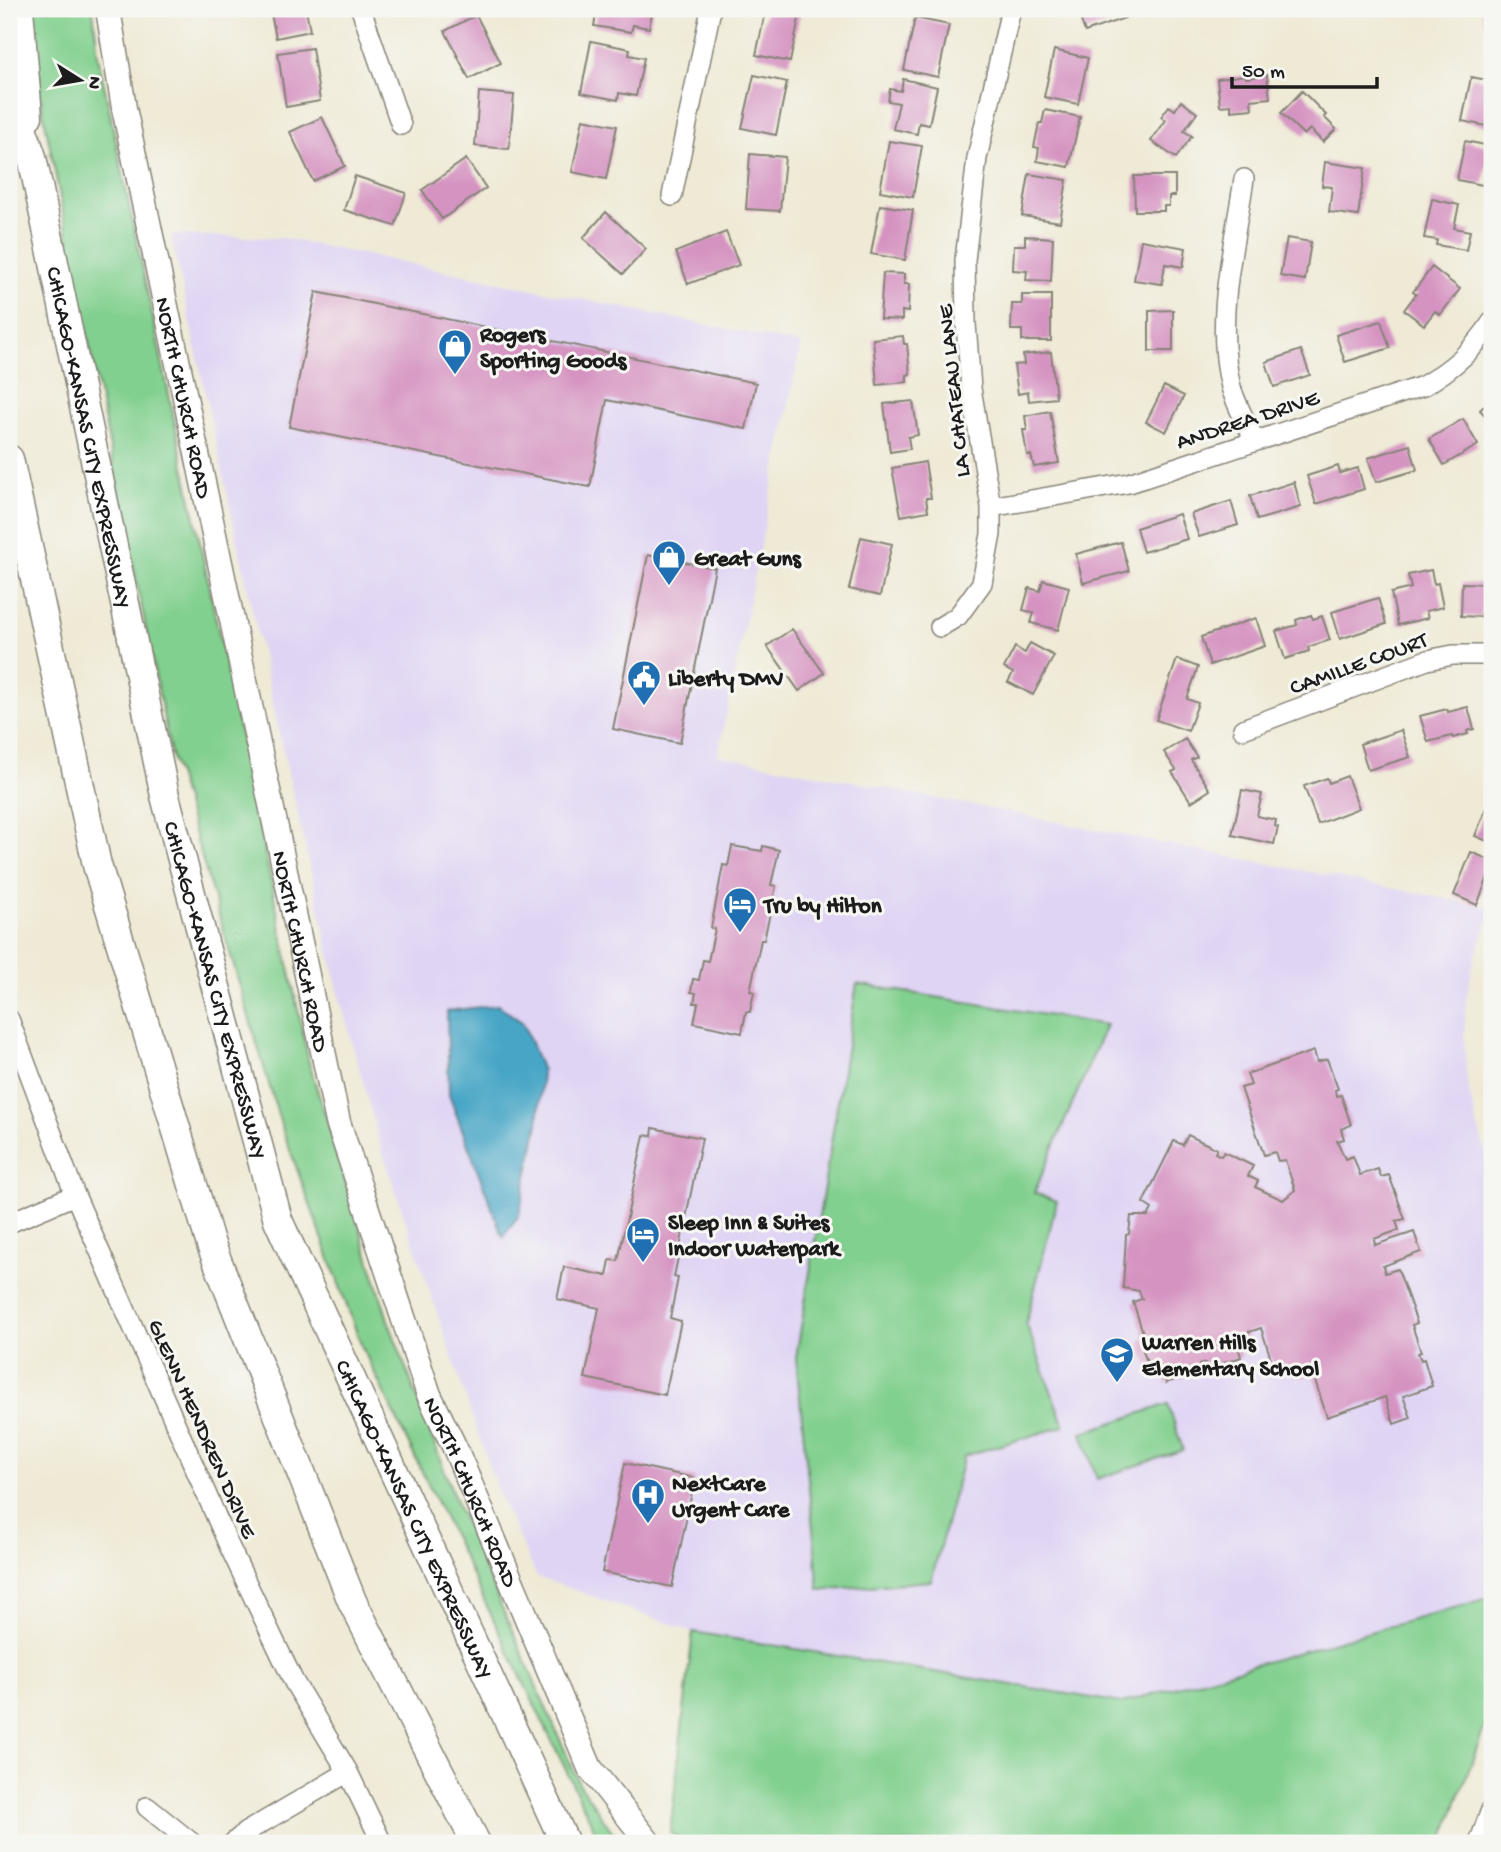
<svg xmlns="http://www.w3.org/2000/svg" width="1501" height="1852" viewBox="0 0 1501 1852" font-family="'Gochi Hand',sans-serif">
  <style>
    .built { fill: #e0d4f4 }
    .green { fill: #82d08f; stroke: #4f7656; stroke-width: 2 }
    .water { fill: #47a6c6; stroke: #326171; stroke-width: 2 }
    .building { fill: #d593c1 }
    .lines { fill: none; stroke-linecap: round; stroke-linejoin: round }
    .minor-casing { stroke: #868378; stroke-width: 22 }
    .major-casing { stroke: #868378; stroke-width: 27 }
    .highway-casing { stroke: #868378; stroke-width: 31 }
    .minor { stroke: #fff; stroke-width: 19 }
    .major { stroke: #fff; stroke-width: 24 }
    .highway { stroke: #fff; stroke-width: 28 }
    .labels { text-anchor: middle; stroke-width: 6; stroke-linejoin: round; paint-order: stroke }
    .poi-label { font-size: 23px; font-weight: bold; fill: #1c1c1c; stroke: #f6f6f2; text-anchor: start }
    .street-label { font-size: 23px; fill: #1c1c1c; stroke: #f6f6f2 }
  </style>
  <rect width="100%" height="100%" fill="#f6f6f2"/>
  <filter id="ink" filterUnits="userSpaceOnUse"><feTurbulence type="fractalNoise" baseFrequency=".0143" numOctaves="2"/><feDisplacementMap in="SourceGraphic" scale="14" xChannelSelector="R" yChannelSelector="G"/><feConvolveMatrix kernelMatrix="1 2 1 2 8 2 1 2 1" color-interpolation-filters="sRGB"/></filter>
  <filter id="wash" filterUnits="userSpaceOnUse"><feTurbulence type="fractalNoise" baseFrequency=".00686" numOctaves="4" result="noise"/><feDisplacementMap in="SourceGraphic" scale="28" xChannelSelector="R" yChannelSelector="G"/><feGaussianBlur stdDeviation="1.57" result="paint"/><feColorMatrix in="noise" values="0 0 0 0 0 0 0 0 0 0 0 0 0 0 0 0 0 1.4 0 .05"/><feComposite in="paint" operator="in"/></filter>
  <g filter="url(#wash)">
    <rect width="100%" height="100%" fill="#efead5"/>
    <path class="built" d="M 171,235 L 283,238 L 801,344 L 718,755 L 1492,908 L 1473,964 L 1466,1001 L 1464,1039 L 1467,1082 L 1477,1125 L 1492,1170 L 1492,1597 L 1122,1703 L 693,1632 L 537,1577 L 500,1498 L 382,1151 L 340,999 L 280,737 Z"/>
    <path class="green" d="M 31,9 L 93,9 L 98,56 L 309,1063 L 388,1320 L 460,1512 L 579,1783 L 620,1843 L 601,1843 L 362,1347 L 282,1128 L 171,754 L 42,107 Z
      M 857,984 L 1106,1025 L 1034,1193 L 1057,1201 L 1026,1323 L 1064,1426 L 964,1456 L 931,1581 L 819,1590 L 796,1358 Z
      M 1168,1404 L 1183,1450 L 1097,1479 L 1082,1433 Z
      M 1492,1597 L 1492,1707 L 1442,1843 L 683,1843 L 670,1832 L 693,1632 L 1122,1703 Z"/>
    <path class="water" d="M 498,1005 L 523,1023 L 542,1071 L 538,1124 L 519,1215 L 503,1237 L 449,1095 L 447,1011 Z"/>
    <g id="blocks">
      <path class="building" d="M 270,9 L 306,9 L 310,31 L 276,38 Z
        M 597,9 L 653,9 L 649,28 L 633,25 L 631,32 L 594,26 Z
        M 766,9 L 801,9 L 790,62 L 756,55 Z
        M 1077,9 L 1122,9 L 1125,18 L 1085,32 Z
        M 1481,9 L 1492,9 L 1492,47 L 1491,47 Z
        M 476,15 L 501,63 L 469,79 L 445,31 Z
        M 915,18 L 949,25 L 938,77 L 904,70 Z
        M 591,41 L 630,49 L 629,55 L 644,58 L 636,96 L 619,93 L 618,100 L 581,93 Z
        M 312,48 L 320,101 L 286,107 L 278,53 Z
        M 1054,50 L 1088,58 L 1078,104 L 1044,97 Z
        M 754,75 L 787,82 L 776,135 L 742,128 Z
        M 1246,75 L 1246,78 L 1267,75 L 1270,98 L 1251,100 L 1252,109 L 1231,111 L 1231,105 L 1220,106 L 1217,79 Z
        M 1471,77 L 1492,81 L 1491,127 L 1462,121 Z
        M 903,79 L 937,87 L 929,125 L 919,123 L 917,134 L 893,129 L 899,103 L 888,101 L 890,89 L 901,91 Z
        M 1302,91 L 1326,115 L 1324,117 L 1336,129 L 1323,142 L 1310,129 L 1304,135 L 1281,113 Z
        M 479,92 L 514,95 L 509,149 L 475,146 Z
        M 1181,101 L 1197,113 L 1184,131 L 1192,136 L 1176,158 L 1151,141 L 1166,120 L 1161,117 L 1169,106 L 1175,110 Z
        M 1045,110 L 1080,117 L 1069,167 L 1037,161 L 1039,148 L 1034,147 L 1039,123 L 1042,123 Z
        M 322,117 L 345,166 L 313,181 L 290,132 Z
        M 583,119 L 617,126 L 606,179 L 572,172 Z
        M 889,141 L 922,146 L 913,197 L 880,191 Z
        M 1465,141 L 1490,146 L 1483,185 L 1457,180 Z
        M 750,154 L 785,157 L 780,211 L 746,209 Z
        M 466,159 L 486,188 L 442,219 L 422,190 Z
        M 1325,162 L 1365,168 L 1358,216 L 1329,212 L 1332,187 L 1322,186 Z
        M 1029,174 L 1067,180 L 1060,222 L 1022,216 Z
        M 355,176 L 406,193 L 395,226 L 344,210 Z
        M 1134,176 L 1175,176 L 1175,196 L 1169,196 L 1169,206 L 1164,206 L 1164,211 L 1135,211 Z
        M 1432,199 L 1459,205 L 1454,228 L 1470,231 L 1466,250 L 1436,245 L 1437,240 L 1424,238 Z
        M 880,205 L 913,210 L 905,260 L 871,254 Z
        M 606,212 L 646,249 L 623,274 L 583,238 Z
        M 726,232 L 739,265 L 688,284 L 676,252 Z
        M 1025,236 L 1053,238 L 1051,281 L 1026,280 L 1027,271 L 1013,270 L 1014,245 L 1025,245 Z
        M 1287,238 L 1311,242 L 1305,280 L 1280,276 Z
        M 1141,240 L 1186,248 L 1183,267 L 1165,264 L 1162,284 L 1134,280 Z
        M 1432,267 L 1460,289 L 1440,315 L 1435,311 L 1424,325 L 1404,310 L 1416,294 L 1413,292 Z
        M 883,273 L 904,274 L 904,284 L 909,284 L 908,312 L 902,311 L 902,320 L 880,319 Z
        M 316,292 L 756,383 L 746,429 L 607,400 L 590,487 L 289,427 Z
        M 1022,295 L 1051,295 L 1051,341 L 1022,341 L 1022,330 L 1011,330 L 1012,304 L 1022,304 Z
        M 1173,310 L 1173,351 L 1149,351 L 1149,311 Z
        M 1381,321 L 1390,348 L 1345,362 L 1336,335 Z
        M 903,336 L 904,344 L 907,344 L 910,374 L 907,375 L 907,382 L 877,385 L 873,339 Z
        M 1301,350 L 1310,375 L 1274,387 L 1266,362 Z
        M 1051,352 L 1056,398 L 1029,401 L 1028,392 L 1018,394 L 1014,365 L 1024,364 L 1023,355 Z
        M 1164,386 L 1184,396 L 1166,432 L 1146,422 Z
        M 1492,398 L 1492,423 L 1480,410 Z
        M 913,401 L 918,435 L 908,437 L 910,449 L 890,452 L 884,404 Z
        M 1050,411 L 1059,463 L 1034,467 L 1031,455 L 1027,455 L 1023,430 L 1027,430 L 1025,416 Z
        M 1463,419 L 1478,445 L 1444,465 L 1429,439 Z
        M 1410,445 L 1417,470 L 1376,482 L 1368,458 Z
        M 925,462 L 931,498 L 926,498 L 928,511 L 901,516 L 892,468 Z
        M 1338,466 L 1340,473 L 1358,468 L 1364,489 L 1316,504 L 1307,476 Z
        M 1294,482 L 1301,507 L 1257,520 L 1250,496 Z
        M 1231,501 L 1238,525 L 1199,537 L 1191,514 Z
        M 1179,514 L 1187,539 L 1143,552 L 1136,528 Z
        M 861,537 L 892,544 L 880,596 L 849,589 Z
        M 1121,542 L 1129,571 L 1083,583 L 1076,554 Z
        M 648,555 L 715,568 L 680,743 L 613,729 Z
        M 1431,570 L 1434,584 L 1438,583 L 1443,607 L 1426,611 L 1428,618 L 1398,625 L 1391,593 L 1411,588 L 1408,575 Z
        M 1043,580 L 1069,587 L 1058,630 L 1031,623 L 1034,613 L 1023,610 L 1029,588 L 1040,591 Z
        M 1462,583 L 1492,584 L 1492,612 L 1481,611 L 1481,617 L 1461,616 Z
        M 1378,598 L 1386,624 L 1340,639 L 1332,612 Z
        M 1311,615 L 1313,619 L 1322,616 L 1330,640 L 1308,647 L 1309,651 L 1285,659 L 1276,631 L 1297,625 L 1296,620 Z
        M 1256,618 L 1265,646 L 1210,665 L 1201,637 Z
        M 792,629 L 824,673 L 799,691 L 767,646 Z
        M 1030,643 L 1054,656 L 1033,695 L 1008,682 L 1013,673 L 1004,668 L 1015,647 L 1025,653 Z
        M 1177,659 L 1198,667 L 1187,699 L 1198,703 L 1188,731 L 1156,720 Z
        M 1468,707 L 1474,729 L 1467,731 L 1468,734 L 1453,738 L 1452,736 L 1428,742 L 1420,716 L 1447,709 L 1448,712 Z
        M 1401,730 L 1410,757 L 1368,770 L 1360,744 Z
        M 1185,739 L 1197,757 L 1191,760 L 1210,790 L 1191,802 L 1172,772 L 1176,770 L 1164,752 Z
        M 1347,776 L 1359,808 L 1318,824 L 1304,786 L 1327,778 L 1329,783 Z
        M 1242,790 L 1262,794 L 1257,816 L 1276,820 L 1275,826 L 1278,827 L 1274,844 L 1232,835 Z
        M 1492,794 L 1492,843 L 1475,836 Z
        M 732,846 L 762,851 L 763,846 L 779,850 L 771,885 L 776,886 L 764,940 L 761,940 L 750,991 L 754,992 L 750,1012 L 746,1012 L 742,1033 L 694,1023 L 698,1003 L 694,1003 L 696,993 L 691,992 L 693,979 L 699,980 L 703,960 L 708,961 L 715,929 L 711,928 L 723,865 L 728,866 Z
        M 1471,852 L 1492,861 L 1492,867 L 1477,905 L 1454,895 Z
        M 1314,1051 L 1317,1062 L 1327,1059 L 1338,1089 L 1335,1090 L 1336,1096 L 1341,1095 L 1351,1125 L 1341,1129 L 1344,1139 L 1337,1141 L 1345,1159 L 1353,1156 L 1360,1175 L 1378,1169 L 1381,1177 L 1389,1175 L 1405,1219 L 1396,1221 L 1399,1230 L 1374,1239 L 1375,1245 L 1414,1232 L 1421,1252 L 1383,1266 L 1385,1273 L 1398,1269 L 1417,1323 L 1412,1325 L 1421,1352 L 1418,1353 L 1421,1360 L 1424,1359 L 1432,1386 L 1403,1396 L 1411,1418 L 1394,1424 L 1385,1397 L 1327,1417 L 1313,1374 L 1300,1378 L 1297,1367 L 1276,1374 L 1261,1328 L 1246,1333 L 1249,1342 L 1238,1346 L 1241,1357 L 1207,1369 L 1205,1363 L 1199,1365 L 1200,1371 L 1166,1383 L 1163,1372 L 1151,1375 L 1140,1341 L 1145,1339 L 1133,1302 L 1142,1299 L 1139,1291 L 1123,1288 L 1126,1235 L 1129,1234 L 1131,1216 L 1148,1216 L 1152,1209 L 1143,1203 L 1174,1141 L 1183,1145 L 1188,1135 L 1217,1149 L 1215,1153 L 1221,1156 L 1224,1152 L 1253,1166 L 1248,1176 L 1258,1181 L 1255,1187 L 1283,1200 L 1295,1190 L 1285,1160 L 1278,1161 L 1275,1152 L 1264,1155 L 1241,1088 L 1251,1085 L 1247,1074 Z
        M 653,1128 L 702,1138 L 674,1277 L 678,1278 L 670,1318 L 681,1321 L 665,1395 L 585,1378 L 599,1308 L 557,1299 L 564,1267 L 607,1276 L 610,1260 L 618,1261 L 644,1135 L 652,1136 Z
        M 625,1463 L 695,1478 L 672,1587 L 602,1572 Z"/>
    </g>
  </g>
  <g filter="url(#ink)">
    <use href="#blocks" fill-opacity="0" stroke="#868378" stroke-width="2"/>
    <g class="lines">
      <g class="minor-casing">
        <path id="minor" d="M 361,9 L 401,125
          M 1244,179 C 1234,247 1214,319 1231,387 C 1236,405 1247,424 1255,441
          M 672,196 L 711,9
          M 991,507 L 1129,483 L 1423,386 C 1452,369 1474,350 1492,322
          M 940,627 L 958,616 L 982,583 L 991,534 L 991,507 L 971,388 L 966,324 L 965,260 L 977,158 L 1011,9
          M 1243,729 L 1427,660 L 1453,655 L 1492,655
          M 9,1019 L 75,1195 L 230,1548 L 294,1682 L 348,1772 L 382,1843
          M 9,1223 L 75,1195
          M 147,1807 L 192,1843
          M 233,1843 L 246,1832 L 348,1772
          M 1479,1843 L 1492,1807"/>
      </g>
      <g class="major-casing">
        <g id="major">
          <path id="s1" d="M 108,9 L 124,108 L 338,1122 L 429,1395 L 455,1448 L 590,1768 L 649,1843"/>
        </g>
      </g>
      <g class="highway-casing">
        <g id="highway">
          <path d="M 19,9 L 28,116"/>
          <path id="s2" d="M 9,90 L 32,157 L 165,796 L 278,1220 L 565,1843"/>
          <path d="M 9,459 L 97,865 L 211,1245 L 352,1601 L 476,1843"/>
        </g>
      </g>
      <use href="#minor" class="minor"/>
      <use href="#major" class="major"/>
      <use href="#highway" class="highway"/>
    </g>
  </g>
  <defs>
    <g id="shop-pin" transform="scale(1.75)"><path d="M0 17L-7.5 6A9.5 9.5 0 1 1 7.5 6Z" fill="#1f6fb2" stroke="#f6f6f2"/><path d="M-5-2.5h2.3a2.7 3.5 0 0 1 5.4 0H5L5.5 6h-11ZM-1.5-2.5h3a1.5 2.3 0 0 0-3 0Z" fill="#fff"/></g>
    <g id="civic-pin" transform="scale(1.75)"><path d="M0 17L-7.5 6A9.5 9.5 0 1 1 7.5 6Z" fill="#1f6fb2" stroke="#f6f6f2"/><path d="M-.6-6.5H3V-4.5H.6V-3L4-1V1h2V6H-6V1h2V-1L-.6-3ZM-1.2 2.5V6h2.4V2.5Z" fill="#fff"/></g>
    <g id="hotel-pin" transform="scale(1.75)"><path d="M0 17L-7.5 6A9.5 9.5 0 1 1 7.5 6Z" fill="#1f6fb2" stroke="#f6f6f2"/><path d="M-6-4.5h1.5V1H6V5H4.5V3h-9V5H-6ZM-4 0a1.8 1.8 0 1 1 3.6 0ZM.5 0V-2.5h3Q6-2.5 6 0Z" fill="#fff"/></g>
    <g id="school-pin" transform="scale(1.75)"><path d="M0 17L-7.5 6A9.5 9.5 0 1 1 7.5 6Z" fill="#1f6fb2" stroke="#f6f6f2"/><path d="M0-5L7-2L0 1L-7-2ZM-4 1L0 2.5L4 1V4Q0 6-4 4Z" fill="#fff"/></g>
    <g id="hospital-pin" transform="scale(1.75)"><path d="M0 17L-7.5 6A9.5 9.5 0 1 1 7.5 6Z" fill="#1f6fb2" stroke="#f6f6f2"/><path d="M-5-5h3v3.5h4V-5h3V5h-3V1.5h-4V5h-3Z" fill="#fff"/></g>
  </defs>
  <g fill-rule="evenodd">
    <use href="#shop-pin" x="455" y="346"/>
    <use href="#shop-pin" x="669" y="557"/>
    <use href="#civic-pin" x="644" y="677"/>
    <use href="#hotel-pin" x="740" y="904"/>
    <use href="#hotel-pin" x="643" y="1234"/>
    <use href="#school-pin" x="1117" y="1354"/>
    <use href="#hospital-pin" x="648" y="1495"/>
  </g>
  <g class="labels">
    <g class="poi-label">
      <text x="480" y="341">Rogers<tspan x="480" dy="26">Sporting Goods</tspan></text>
      <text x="694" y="565">Great Guns</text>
      <text x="668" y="685">Liberty DMV</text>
      <text x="764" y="912">Tru by Hilton</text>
      <text x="668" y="1229">Sleep Inn &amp; Suites<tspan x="668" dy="26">Indoor Waterpark</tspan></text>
      <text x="1142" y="1349">Warren Hills<tspan x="1142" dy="26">Elementary School</tspan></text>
      <text x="672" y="1490">NextCare<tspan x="672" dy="26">Urgent Care</tspan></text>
    </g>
    <g class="street-label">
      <text transform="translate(952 391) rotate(-96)" y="8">LA CHATEAU LANE</text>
      <text dy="8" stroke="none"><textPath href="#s1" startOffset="396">NORTH CHURCH ROAD</textPath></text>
      <text transform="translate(1247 418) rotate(-18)" y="8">ANDREA DRIVE</text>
      <text dy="8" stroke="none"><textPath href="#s2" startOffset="357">CHICAGO-KANSAS CITY EXPRESSWAY</textPath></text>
      <text transform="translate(1358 662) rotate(-20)" y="8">CAMILLE COURT</text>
      <text dy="8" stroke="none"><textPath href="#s1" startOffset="962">NORTH CHURCH ROAD</textPath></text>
      <text dy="8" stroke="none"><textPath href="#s2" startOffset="924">CHICAGO-KANSAS CITY EXPRESSWAY</textPath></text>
      <text transform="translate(204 1428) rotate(66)" y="8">GLENN HENDREN DRIVE</text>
      <text dy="8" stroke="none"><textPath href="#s1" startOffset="1530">NORTH CHURCH ROAD</textPath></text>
      <text dy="8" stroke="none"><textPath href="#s2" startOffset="1491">CHICAGO-KANSAS CITY EXPRESSWAY</textPath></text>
    </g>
  </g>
  <rect width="1501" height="1852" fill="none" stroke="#f6f6f2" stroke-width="35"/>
  <g transform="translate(80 80) rotate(101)" stroke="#f6f6f2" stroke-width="5" paint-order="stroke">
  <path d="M0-5L12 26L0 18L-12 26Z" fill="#1c1c1c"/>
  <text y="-10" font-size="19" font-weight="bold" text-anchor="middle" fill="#1c1c1c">N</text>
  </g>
  <path d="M1232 77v10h145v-10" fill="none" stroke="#1c1c1c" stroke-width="3.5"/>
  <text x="1242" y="77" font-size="21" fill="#1c1c1c" stroke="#f6f6f2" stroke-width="5" paint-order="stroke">50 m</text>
</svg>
